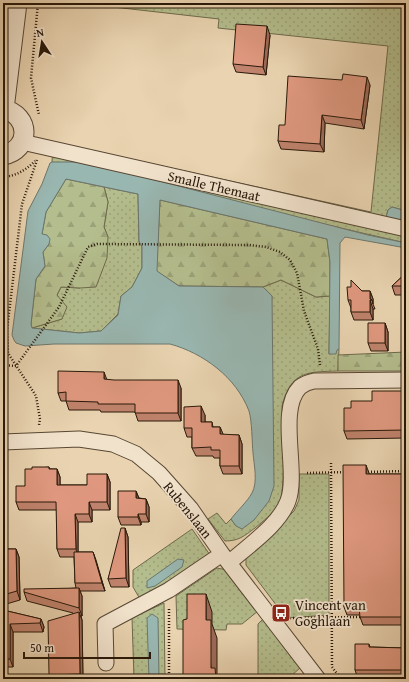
<svg xmlns="http://www.w3.org/2000/svg" width="409" height="682" viewBox="0 0 409 682" font-family="'Gentium Book Plus',serif">
  <style>
    .green { fill: url(#green-dots); stroke: #6e6a4b }
    .forest { fill: url(#forest-firs); stroke: #6e6a4b }
    .water { fill: #99b7b1; stroke: #6c776e; fill-rule: evenodd }
    .lines { fill: none; stroke-linecap: round; stroke-linejoin: round }
    .minor-casing { stroke: #584733; stroke-width: 17 }
    .tertiary-casing { stroke: #584733; stroke-width: 21 }
    .path { stroke: #281809; stroke-width: 2.5; stroke-dasharray: 1 2; stroke-linecap: butt }
    .minor { stroke: #f1e2cc; stroke-width: 15 }
    .tertiary { stroke: #f1e2cc; stroke-width: 19 }
    .wall { fill: #c0836d; stroke: #281809 }
    .shaded-wall { fill: #9c6a59; stroke: #281809 }
    .building { fill: #df987f; stroke: #281809 }
    .labels { text-anchor: middle; stroke-width: 3.5; stroke-linejoin: round; paint-order: stroke }
    .street-label { font-size: 14px; fill: #281809; stroke: #f1e2cc }
    .poi-label { font-size: 14px; fill: #281809; stroke: #f1e2cc; text-anchor: start }
  </style>
  <defs>
    <pattern id="green-dots" width="8" height="8" patternUnits="userSpaceOnUse"><rect width="8" height="8" fill="#b4bd8d"/><path d="M2 2h.1M6 6h.1" fill="none" stroke="#9ba278" stroke-width="1.8" stroke-linecap="round"/></pattern>
    <pattern id="forest-firs" width="22" height="20" patternUnits="userSpaceOnUse"><rect width="22" height="20" fill="#b4bd8d"/><path d="M5 1l3.5 6h-7zM16 11l3.5 6h-7z" fill="#9ba278"/></pattern>
  </defs>
  <rect width="100%" height="100%" fill="#e9d3b0"/>
  <filter id="stains"><feTurbulence type="fractalNoise" baseFrequency=".005" numOctaves="4"/><feColorMatrix values="0 0 0 0 .2 0 0 0 0 .09 0 0 0 0 .02 0 0 0 .5 -.17"/></filter>
  <radialGradient id="worn" r=".72"><stop offset=".6" stop-color="#630" stop-opacity="0"/><stop offset="1" stop-color="#630" stop-opacity=".3"/></radialGradient>
  <path class="green" d="M 78,3 L 406,3 L 406,211 L 392,207 L 388,210 L 386,217 L 406,225 L 406,243 L 52,162 L 53,142 L 371,212 L 388,46 L 218,28 L 219,19 Z
    M 104,187 L 138,194 L 139,241 L 142,247 L 142,268 L 132,287 L 121,296 L 118,314 L 101,331 L 79,333 L 32,328 L 62,319 L 57,295 L 61,287 L 80,288 L 108,237 L 104,227 L 108,202 Z
    M 281,280 L 316,297 L 330,296 L 329,354 L 337,349 L 339,349 L 338,371 C 307,372 291,371 282,406 C 283,424 286,492 279,504 C 273,514 263,521 255,528 C 244,536 239,541 225,541 L 208,519 L 217,513 L 226,524 L 231,519 L 236,526 L 254,520 L 272,296 L 263,287 Z
    M 299,474 L 329,474 L 329,615 L 286,618 L 246,565 L 246,559 L 294,511 L 299,500 Z
    M 192,529 L 210,555 L 155,591 L 140,599 L 133,587 L 133,570 Z
    M 217,568 L 227,570 L 258,611 L 242,624 L 227,624 L 226,630 L 177,629 L 176,596 Z
    M 164,603 L 165,679 L 134,679 L 132,618 Z
    M 263,619 L 301,667 L 291,676 L 258,676 L 258,624 Z"/>
  <path class="forest" d="M 66,179 L 104,187 L 108,202 L 104,227 L 108,237 L 107,258 L 96,287 L 80,288 L 61,287 L 57,295 L 67,307 L 62,319 L 32,328 L 31,324 L 36,279 L 45,267 L 43,252 L 49,244 L 42,234 L 46,212 Z
    M 160,200 L 327,239 L 330,262 L 330,296 L 316,297 L 281,280 L 263,287 L 179,286 L 156,271 Z
    M 406,352 L 406,371 L 338,371 L 338,355 Z"/>
  <path class="water" d="M 52,162 L 76,162 L 132,174 L 368,235 L 406,243 L 406,248 L 345,237 L 340,243 L 339,349 L 337,350 L 336,354 L 329,354 L 330,262 L 327,239 L 160,200 L 157,271 L 179,286 L 263,287 L 272,296 L 274,486 L 269,501 L 254,520 L 242,529 L 236,526 L 231,519 C 237,511 247,502 252,493 C 258,482 254,465 253,453 C 252,442 252,421 249,411 C 236,377 203,353 170,344 L 54,344 L 25,346 L 16,343 L 14,340 L 12,335 L 28,211 L 42,184 L 50,163 ZM 66,179 L 138,194 L 139,241 L 142,247 L 142,268 L 132,287 L 121,296 L 118,315 L 101,331 L 79,333 L 32,328 L 31,324 L 36,279 L 45,266 L 43,252 L 49,244 L 50,239 L 47,235 L 42,234 L 46,212 Z
    M 392,207 L 406,211 L 406,225 L 386,218 L 388,210 Z
    M 178,559 L 184,560 L 182,567 L 155,586 L 147,588 L 147,581 Z
    M 152,614 L 158,618 L 159,679 L 149,679 L 147,618 Z"/>
  <g class="lines">
    <g class="minor-casing">
      <path id="minor" d="M 22,142 L 406,229
        M 3,442 L 79,439 L 113,444 L 136,454 L 159,473 L 191,509 L 222,554 L 318,679
        M 230,562 C 249,545 279,525 288,501 C 299,471 277,410 300,387 C 304,384 309,382 314,381 L 406,380
        M 106,663 L 105,624 L 169,590 L 222,554"/>
    </g>
    <g class="tertiary-casing">
      <path id="tertiary" d="M 3,109 C 31,115 31,150 3,155
        M 4,109 L 17,3"/>
    </g>
    <path class="path" d="M 38,3 L 31,78 L 39,115
      M 37,160 L 22,204 L 7,330 L 8,353 L 19,370 L 36,396 L 40,419 L 39,425
      M 3,177 C 16,176 26,170 35,161
      M 3,365 L 16,366 L 59,307 L 88,247 L 97,244 L 249,245 L 266,247 L 280,252 L 290,260 L 297,273 L 304,311 L 318,349 L 320,365
      M 331,463 L 332,667
      M 365,472 L 406,471
      M 307,473 L 346,472
      M 290,618 L 363,617
      M 332,667 L 341,679
      M 169,679 L 169,608"/>
    <use href="#minor" class="minor"/>
    <use href="#tertiary" class="tertiary"/>
  </g>
  <path class="wall" d="M 270,35 L 266,75 L 236,72 L 233,64 Z
    M 370,85 L 364,129 L 325,123 L 324,152 L 281,149 L 278,141 L 285,125 Z
    M 406,273 L 406,309 L 406,295 L 395,295 L 392,286 Z
    M 362,291 L 370,291 L 373,299 L 373,304 L 375,309 L 373,309 L 373,320 L 354,320 L 351,312 L 351,308 L 348,300 Z
    M 385,323 L 388,332 L 388,351 L 371,351 L 368,343 Z
    M 106,380 L 181,388 L 181,421 L 138,421 L 135,412 L 101,412 L 100,410 L 69,410 L 66,401 L 61,401 L 58,393 Z
    M 406,391 L 406,438 L 347,439 L 344,431 L 351,408 Z
    M 205,415 L 205,422 L 212,422 L 213,427 L 220,427 L 223,435 L 239,435 L 242,444 L 242,474 L 223,474 L 220,466 L 220,458 L 214,458 L 213,456 L 196,456 L 192,448 L 192,437 L 187,437 L 184,428 Z
    M 49,467 L 50,469 L 57,469 L 60,477 L 60,485 L 87,485 L 107,474 L 110,482 L 110,510 L 92,510 L 92,522 L 78,522 L 78,552 L 93,552 L 105,591 L 80,591 L 82,596 L 82,616 L 81,616 L 82,620 L 83,679 L 50,679 L 49,675 L 73,613 L 27,601 L 24,592 L 76,588 L 75,583 L 74,557 L 60,557 L 57,549 L 57,510 L 19,510 L 16,502 L 25,486 L 32,469 Z
    M 369,473 L 369,474 L 406,474 L 406,625 L 363,625 L 360,617 L 360,615 L 347,615 L 344,607 Z
    M 136,491 L 139,498 L 146,499 L 149,507 L 149,522 L 141,522 L 141,525 L 121,525 L 118,517 Z
    M 125,528 L 128,537 L 129,587 L 111,587 L 108,579 Z
    M 3,549 L 16,549 L 19,557 L 20,600 L 3,605 Z
    M 3,610 L 41,619 L 44,627 L 43,632 L 13,632 L 13,667 L 4,667 L 4,679 L 3,679 Z
    M 369,644 L 370,647 L 406,648 L 406,679 L 358,679 L 355,670 Z"/>
  <path class="shaded-wall" d="M 267,26 L 270,35 L 266,75 L 263,67 Z
    M 367,77 L 370,85 L 364,129 L 361,120 Z
    M 322,115 L 325,123 L 324,152 L 320,144 Z
    M 370,291 L 373,299 L 373,304 L 372,300 L 370,299 Z
    M 370,300 L 373,309 L 373,320 L 370,312 Z
    M 385,323 L 388,332 L 388,351 L 385,343 Z
    M 104,372 L 107,380 L 104,379 Z
    M 178,380 L 181,388 L 181,421 L 178,413 Z
    M 201,406 L 205,415 L 205,431 L 201,422 Z
    M 220,427 L 224,436 L 220,434 Z
    M 239,435 L 242,444 L 242,474 L 239,466 Z
    M 366,465 L 369,473 L 369,482 L 366,474 Z
    M 57,469 L 60,477 L 60,493 L 57,485 Z
    M 107,474 L 110,482 L 110,510 L 107,502 Z
    M 136,491 L 139,499 L 136,498 Z
    M 146,499 L 149,507 L 149,522 L 146,514 Z
    M 89,502 L 92,510 L 92,522 L 89,514 Z
    M 75,514 L 78,522 L 78,557 L 76,549 Z
    M 138,514 L 141,522 L 141,525 L 138,517 Z
    M 125,528 L 128,537 L 129,587 L 126,578 Z
    M 16,549 L 19,557 L 20,600 L 17,591 Z
    M 93,552 L 96,560 L 105,591 L 102,583 Z
    M 79,588 L 82,596 L 82,616 L 79,608 Z
    M 206,594 L 212,612 L 212,624 L 217,638 L 217,674 L 219,679 L 215,679 L 211,668 L 206,620 Z
    M 79,612 L 82,620 L 83,679 L 82,679 L 80,674 Z
    M 41,619 L 44,627 L 43,632 L 40,623 Z
    M 10,624 L 13,632 L 13,667 L 10,659 Z
    M 3,663 L 4,667 L 4,679 L 3,679 Z"/>
  <path class="building" d="M 236,24 L 267,26 L 263,67 L 233,64 Z
    M 343,74 L 367,77 L 361,120 L 322,115 L 320,144 L 278,141 L 279,125 L 285,125 L 288,76 L 342,80 Z
    M 406,273 L 406,308 L 405,308 L 406,286 L 392,286 Z
    M 351,280 L 362,291 L 370,291 L 370,299 L 372,300 L 370,300 L 370,312 L 351,312 L 351,300 L 348,300 L 347,287 L 351,287 Z
    M 368,323 L 385,323 L 385,343 L 368,343 Z
    M 58,371 L 104,372 L 104,379 L 114,380 L 178,380 L 178,413 L 135,413 L 135,404 L 98,404 L 98,402 L 66,401 L 66,392 L 58,393 Z
    M 372,391 L 406,391 L 406,430 L 344,431 L 344,408 L 351,408 L 351,401 L 372,401 Z
    M 201,406 L 201,422 L 212,422 L 212,427 L 220,427 L 220,434 L 239,435 L 239,466 L 220,466 L 220,450 L 211,450 L 211,447 L 192,448 L 192,428 L 184,428 L 184,407 Z
    M 343,465 L 366,465 L 366,474 L 406,474 L 406,617 L 360,617 L 359,607 L 344,607 Z
    M 32,467 L 49,467 L 49,469 L 57,469 L 57,485 L 87,485 L 87,474 L 107,474 L 107,502 L 89,502 L 89,514 L 75,514 L 76,549 L 57,549 L 56,502 L 16,502 L 16,486 L 25,486 L 25,469 L 32,469 Z
    M 118,491 L 136,491 L 136,498 L 146,499 L 146,514 L 138,514 L 138,517 L 118,517 Z
    M 121,528 L 125,528 L 126,578 L 108,579 Z
    M 3,549 L 16,549 L 17,591 L 3,595 Z
    M 74,552 L 93,552 L 102,583 L 75,583 Z
    M 79,588 L 79,608 L 24,592 L 24,589 Z
    M 187,594 L 206,594 L 206,620 L 211,620 L 211,668 L 215,668 L 216,679 L 183,679 L 183,620 L 187,619 Z
    M 3,610 L 41,619 L 40,623 L 10,624 L 10,659 L 3,659 Z
    M 79,612 L 80,674 L 49,675 L 48,621 Z
    M 355,644 L 369,644 L 369,647 L 406,648 L 406,670 L 355,670 Z
    M 84,676 L 120,676 L 120,679 L 84,679 Z"/>
  <defs>
    <g id="bus-square" transform="scale(1)"><rect x="-9" y="-9" width="18" height="18" rx="4" fill="#8f2418" stroke="#f1e2cc"/><path d="M-5-6H5V4H4V6H2V4H-2V6H-4V4H-5ZM-3.5-4V0h7V-4ZM-3.5 1.2v1.5H-2V1.2ZM2 1.2v1.5H3.5V1.2Z" fill="#fff"/></g>
  </defs>
  <g fill-rule="evenodd">
    <use href="#bus-square" x="281" y="613"/>
  </g>
  <g class="labels">
    <g class="street-label">
      <text transform="translate(214 186) rotate(13)" y="5">Smalle Themaat</text>
      <text transform="translate(188 510) rotate(51)" y="5">Rubenslaan</text>
    </g>
    <g class="poi-label">
      <text x="295" y="610">Vincent van<tspan x="295" dy="16">Goghlaan</tspan></text>
    </g>
  </g>
  <rect width="409" height="682" fill="none" stroke="#e9d3b0" stroke-width="16"/>
  <rect x="4" y="4" width="401" height="674" fill="none" stroke="#281809" stroke-width="2"/>
  <rect x="8" y="8" width="393" height="666" fill="none" stroke="#281809"/>
  <g transform="translate(42 42) rotate(348)" stroke="#f1e2cc" stroke-width="3" paint-order="stroke">
  <path d="M0-3L7 15L0 10L-7 15Z" fill="#281809"/>
  <text y="-6" font-size="11" font-weight="bold" text-anchor="middle" fill="#281809">N</text>
  </g>
  <path d="M24 652v6h126v-6" fill="none" stroke="#281809" stroke-width="2"/>
  <text x="30" y="652" font-size="12" fill="#281809" stroke="#f1e2cc" stroke-width="3" paint-order="stroke">50 m</text>
  <rect width="100%" height="100%" filter="url(#stains)"/>
  <rect width="100%" height="100%" fill="url(#worn)"/>
</svg>
